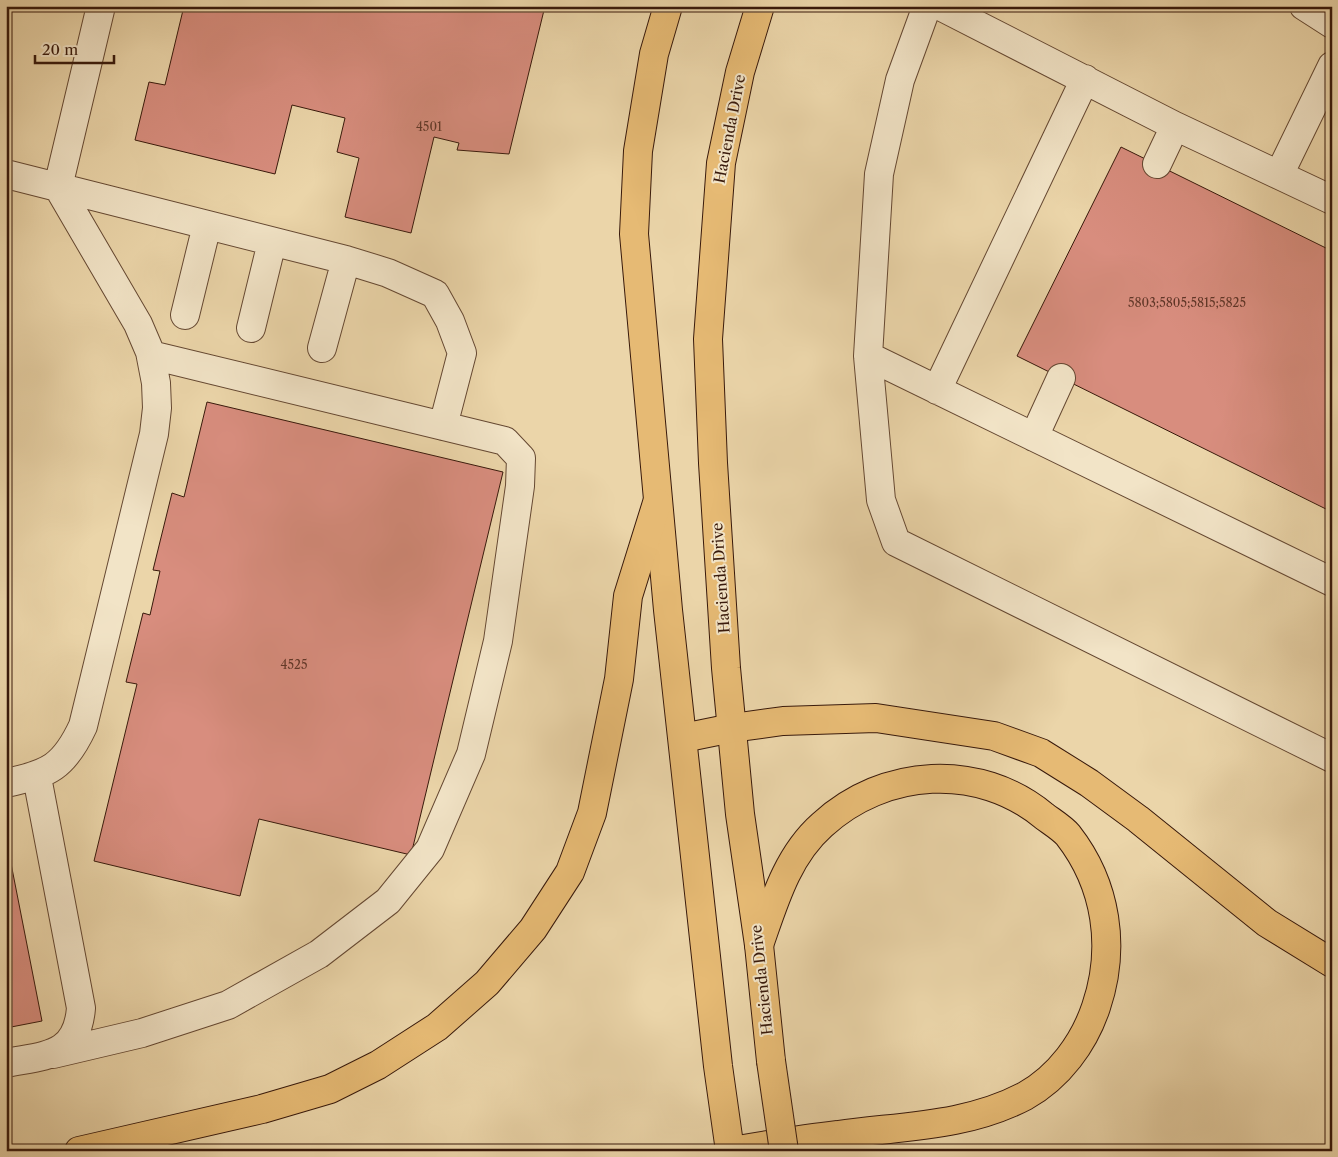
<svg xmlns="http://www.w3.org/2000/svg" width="1338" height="1157" viewBox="0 0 1338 1157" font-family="'Libre Caslon Text',serif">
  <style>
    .building { fill: #d88d7e; stroke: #38190b }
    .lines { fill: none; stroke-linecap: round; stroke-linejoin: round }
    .minor-casing { stroke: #654832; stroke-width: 30 }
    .major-casing { stroke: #38190b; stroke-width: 30 }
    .highway-casing { stroke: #38190b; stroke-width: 30 }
    .minor { stroke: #f2e4c7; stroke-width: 28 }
    .major { stroke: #e6ba74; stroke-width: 28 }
    .highway { stroke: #e6ba74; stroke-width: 28 }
    .major-bridge-casing { stroke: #38190b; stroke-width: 30; stroke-linecap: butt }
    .major-bridge { stroke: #e6ba74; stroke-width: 28 }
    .labels { text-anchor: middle; stroke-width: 4; stroke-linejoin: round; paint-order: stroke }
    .number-label { font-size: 12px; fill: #603628 }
    .street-label { font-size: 15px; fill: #38190b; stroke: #f2e4c7 }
  </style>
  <rect width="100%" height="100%" fill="#ebd5a9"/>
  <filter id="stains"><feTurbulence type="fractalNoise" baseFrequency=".004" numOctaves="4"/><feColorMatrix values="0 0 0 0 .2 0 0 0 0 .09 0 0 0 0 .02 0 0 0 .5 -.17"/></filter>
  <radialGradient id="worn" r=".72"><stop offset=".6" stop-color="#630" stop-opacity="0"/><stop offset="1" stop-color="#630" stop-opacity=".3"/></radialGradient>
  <path class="building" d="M 184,6 L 545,6 L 509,154 L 457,150 L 459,143 L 434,137 L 411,233 L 345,217 L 359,158 L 337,152 L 345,118 L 292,105 L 275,174 L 135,140 L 149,82 L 165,85 Z
    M 1121,147 L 1332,251 L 1332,512 L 1017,356 Z
    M 207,402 L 503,472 L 411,855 L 259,819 L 240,896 L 94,861 L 137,684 L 126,682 L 143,613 L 150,615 L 160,571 L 153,570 L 172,493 L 184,497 Z
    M 6,838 L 42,1021 L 6,1028 Z"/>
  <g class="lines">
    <g class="minor-casing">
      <path id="minor" d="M 927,6 L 900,80 L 879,174 L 868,356 L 881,500 L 896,542 L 1332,758
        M 940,6 L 1175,126 L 1332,200
        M 1304,6 L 1332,24
        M 1157,164 L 1175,126
        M 6,174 L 346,260 L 388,273 L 435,294 L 450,321 L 462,353 L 443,426
        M 1279,175 L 1332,66
        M 185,315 L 207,225
        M 251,328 L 272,242
        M 322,348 L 346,260
        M 868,356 L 1332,582
        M 937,390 L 1085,79
        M 1034,437 L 1061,378
        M 6,783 C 49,774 64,767 83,726 L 154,434 L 157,408 L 156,383 L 150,352 L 138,324 L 58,187 L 101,6
        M 53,1054 L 142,1033 L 228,1005 L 319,954 L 388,901 L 430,849 L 471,754 L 498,641 L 520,486 L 521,458 L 505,441 L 151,355
        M 6,1063 C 46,1055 77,1057 81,1008 L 37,777"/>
    </g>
    <g class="major-casing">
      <path id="major" d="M 668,6 L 654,54 L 638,151 L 634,234 L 668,610 L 718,1066 L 730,1151
        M 760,6 L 740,72 L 721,163 L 708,339 L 713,463 L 726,668 L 740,814 L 759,945 L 771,1061"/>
    </g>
    <g class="highway-casing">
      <path id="highway" d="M 683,738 L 732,728 L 783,721 L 876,718 L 994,736 L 1041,753 L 1089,783 L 1138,819 L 1267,923 L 1332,963
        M 79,1151 L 262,1109 L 330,1089 L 378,1065 L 437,1027 L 487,983 L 533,929 L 570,872 L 592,813 L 619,679 L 628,596 L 657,503
        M 732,1151 C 767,1145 803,1139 838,1135 C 902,1126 966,1127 1025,1096 C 1059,1077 1084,1043 1096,1007 C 1116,948 1107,885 1068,835 C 1062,828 1052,822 1044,816 C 979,762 884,768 822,825 C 787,856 774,902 759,945"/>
    </g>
    <use href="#minor" class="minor"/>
    <use href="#major" class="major"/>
    <use href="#highway" class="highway"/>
    <g class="major-bridge-casing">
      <path id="major-bridge" d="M 771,1061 L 784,1151"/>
    </g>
    <use href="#major-bridge" class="major-bridge"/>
  </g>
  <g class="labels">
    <g class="number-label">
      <text x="429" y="131">4501</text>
      <text x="1187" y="307">5803;5805;5815;5825</text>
      <text x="294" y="669">4525</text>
    </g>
    <g class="street-label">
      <text transform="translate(730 129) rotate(-79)" y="5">Hacienda Drive</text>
      <text transform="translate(721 578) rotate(-94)" y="5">Hacienda Drive</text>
      <text transform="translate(762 980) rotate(-96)" y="5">Hacienda Drive</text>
    </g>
  </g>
  <rect width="1338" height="1157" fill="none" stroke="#ebd5a9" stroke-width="25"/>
  <rect x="8" y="8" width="1323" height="1142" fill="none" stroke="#38190b" stroke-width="2.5"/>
  <rect x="12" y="12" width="1313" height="1132" fill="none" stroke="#38190b"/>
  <path d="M35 55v8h79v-8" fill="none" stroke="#38190b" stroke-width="2.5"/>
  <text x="42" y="55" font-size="15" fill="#38190b" stroke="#f2e4c7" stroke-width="4" paint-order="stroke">20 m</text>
  <rect width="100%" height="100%" filter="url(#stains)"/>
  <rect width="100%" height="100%" fill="url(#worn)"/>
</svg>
